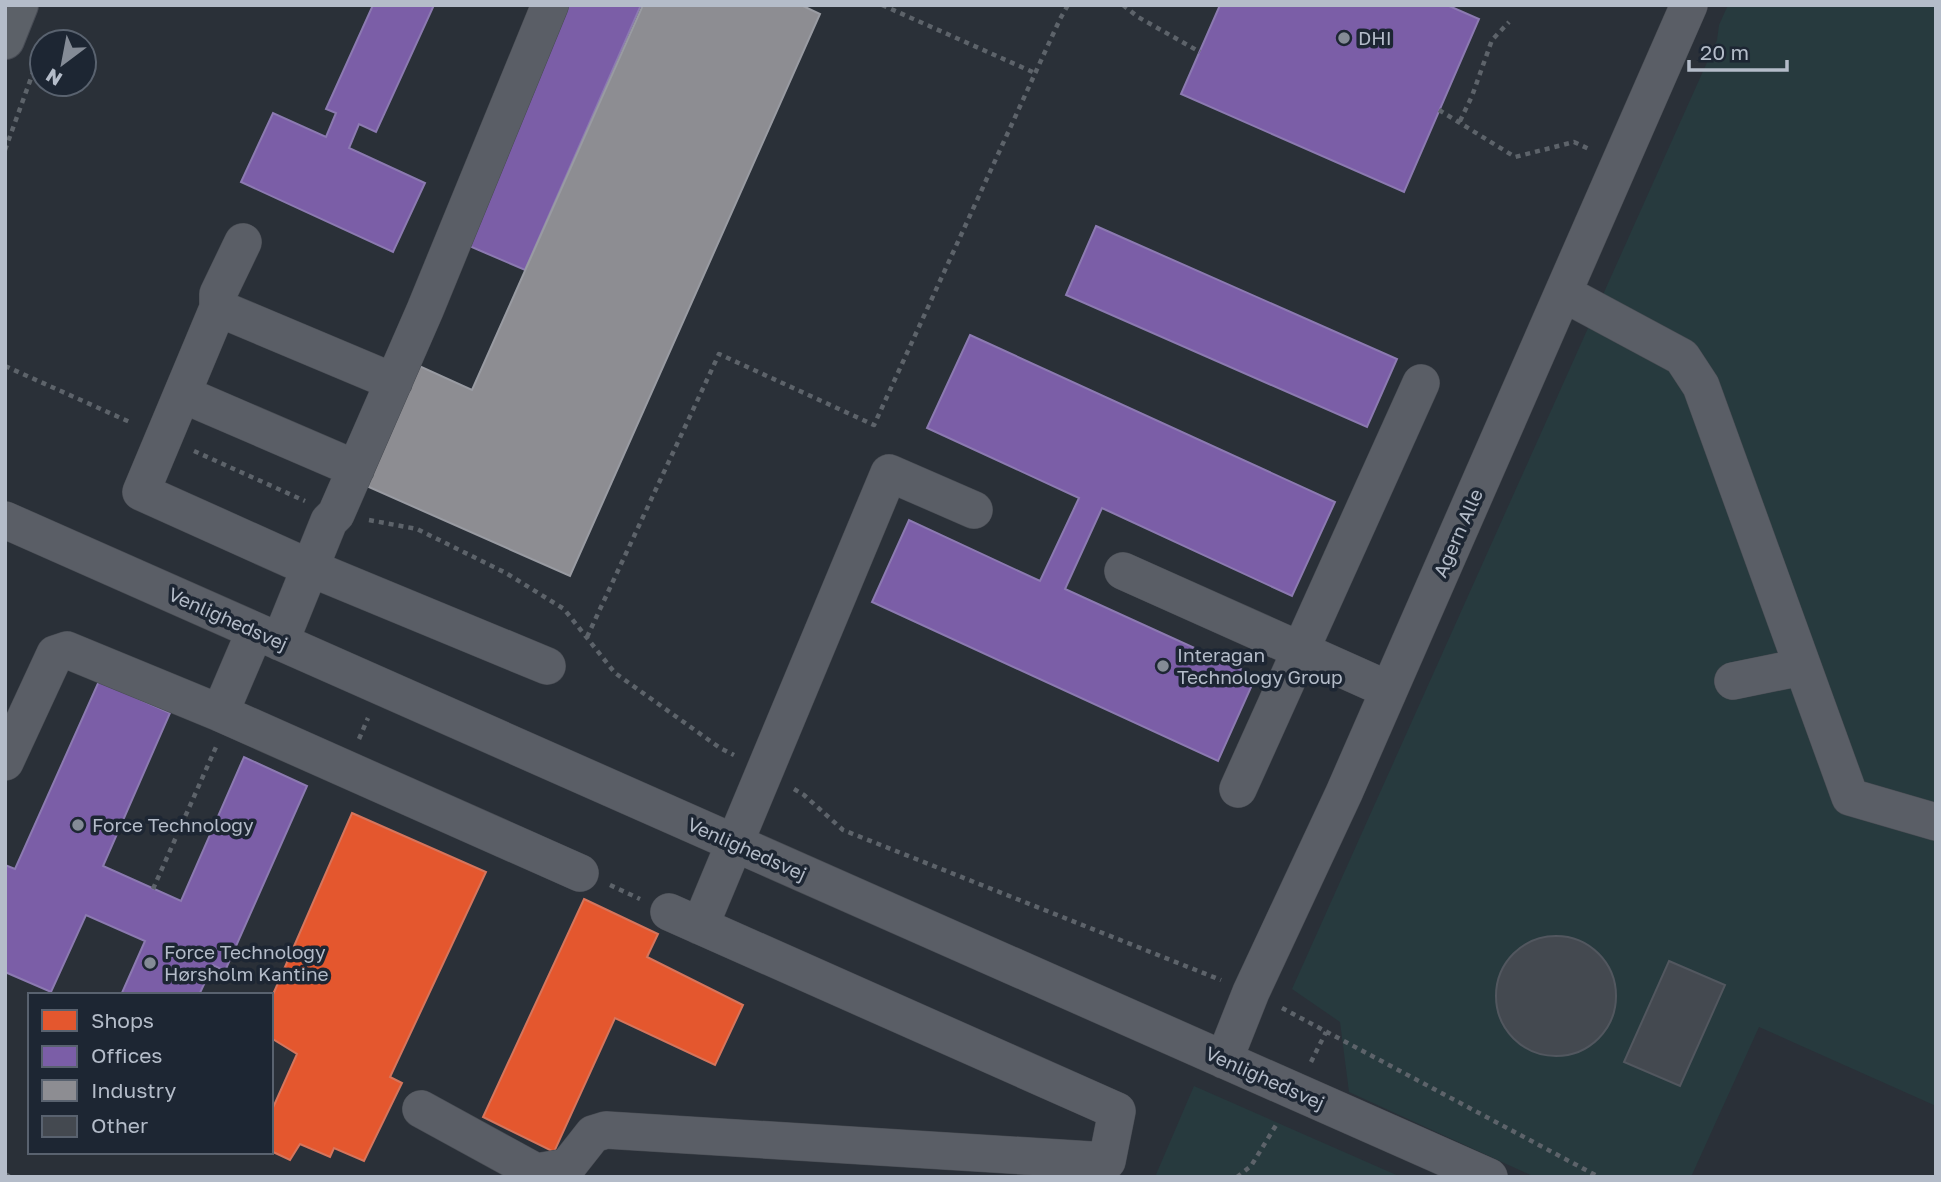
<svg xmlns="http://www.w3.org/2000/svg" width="1941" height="1182" viewBox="0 0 1941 1182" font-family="'Golos Text',sans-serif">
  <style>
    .green { fill: #273a3e }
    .shops { fill: #e4572e; stroke: #d6755c; stroke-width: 2 }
    .offices { fill: #7b5ea7; stroke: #8c7ab1; stroke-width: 2 }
    .industry { fill: #8d8d92; stroke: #999ba2; stroke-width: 2 }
    .building { fill: #444950; stroke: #52575f; stroke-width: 2 }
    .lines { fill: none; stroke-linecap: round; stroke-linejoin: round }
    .minor-casing { stroke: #484c53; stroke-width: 38 }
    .major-casing { stroke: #484c55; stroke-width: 40 }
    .path { stroke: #5d636a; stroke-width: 4.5; stroke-dasharray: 5 5; stroke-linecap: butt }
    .minor { stroke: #5a5e66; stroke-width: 37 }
    .major { stroke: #5c6168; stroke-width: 38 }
    .poi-dot { fill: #848b96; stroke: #1d2633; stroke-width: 2.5 }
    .labels { text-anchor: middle; stroke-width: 7; stroke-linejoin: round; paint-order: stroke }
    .poi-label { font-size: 19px; fill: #b4bcc9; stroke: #1d2633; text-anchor: start }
    .street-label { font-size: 19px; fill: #b4bcc9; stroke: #1d2633 }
  </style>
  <rect width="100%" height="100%" fill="#2a3038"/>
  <path class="green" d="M 1728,5 L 1936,5 L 1936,1106 L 1759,1027 L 1691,1177 L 1535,1177 L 1349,1092 L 1340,1022 L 1292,989 L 1717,40 L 1719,25 Z
    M 1194,1086 L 1401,1177 L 1155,1177 Z"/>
  <path class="shops" d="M 352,813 L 486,872 L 390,1077 L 402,1083 L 364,1161 L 334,1148 L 330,1157 L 300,1144 L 290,1160 L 271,1151 L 271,1112 L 297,1054 L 271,1038 L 271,999 Z
    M 584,899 L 658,934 L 647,957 L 743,1005 L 715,1065 L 615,1018 L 554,1152 L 483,1117 Z"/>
  <path class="offices" d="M 373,5 L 434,5 L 376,132 L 359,124 L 349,148 L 425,183 L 393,252 L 241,182 L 273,113 L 326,137 L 336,113 L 326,109 Z
    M 568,5 L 641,5 L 525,270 L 467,245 Z
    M 1220,5 L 1447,5 L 1479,19 L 1404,192 L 1181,94 Z
    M 1096,226 L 1397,359 L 1367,427 L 1066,295 Z
    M 970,335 L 1335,502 L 1292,596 L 1102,508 L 1065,589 L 1256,676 L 1218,761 L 872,602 L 909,520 L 1040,581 L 1079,498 L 927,428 Z
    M 99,681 L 170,713 L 103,866 L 181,901 L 244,757 L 307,786 L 225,971 L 213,965 L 199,995 L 121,995 L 145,941 L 86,915 L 51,992 L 5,972 L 5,865 L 15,869 Z"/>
  <path class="industry" d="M 643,5 L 801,5 L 820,14 L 570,576 L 362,484 L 415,364 L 472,390 Z"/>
  <path class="building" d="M1496 996a60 60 0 1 1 120 0a60 60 0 1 1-120 0Z
    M 1669,961 L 1725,985 L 1680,1086 L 1624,1062 Z"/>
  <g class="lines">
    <g class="minor-casing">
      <path id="minor" d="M 1563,293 L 1682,357 L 1701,386 L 1850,797 L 1936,822
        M 218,308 L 218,294 L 243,242
        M 394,382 L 218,308 L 141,492 L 310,568 L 547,666
        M 182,394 L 356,469
        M 5,520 L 1489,1177
        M 1123,571 L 1389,690
        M 280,642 L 329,521 L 336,514 L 425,310 L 550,5
        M 1733,681 L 1802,667
        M 220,713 L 255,631
        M 5,762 L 55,654 L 67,650 L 220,713 L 580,873
        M 1238,789 L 1421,383
        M 700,926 L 889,473 L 974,510
        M 1224,1060 L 1251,992 L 1344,793 L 1689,5
        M 421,1109 L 536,1172 L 567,1167 L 593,1134 L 606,1130 L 1107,1161 L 1117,1111 L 669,912"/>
    </g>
    <g class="major-casing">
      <path id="major" d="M 5,40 L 19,5"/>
    </g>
    <path class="path" d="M 882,5 L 1035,73
      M 1123,5 L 1138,17 L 1200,52
      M 1439,110 L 1515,157 L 1574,142 L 1589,149
      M 1460,121 L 1472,96 L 1492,40 L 1509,22
      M 5,150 L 39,56
      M 5,366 L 132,423
      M 194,451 L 305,501
      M 369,520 L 417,529 L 506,573 L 564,609 L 615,673 L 720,748 L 734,755
      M 587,637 L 719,354 L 874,425 L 1060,19 L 1068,5
      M 359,739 L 368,718
      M 794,789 L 804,795 L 843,830 L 1221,980
      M 610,885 L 640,899
      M 153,889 L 216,747
      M 1282,1008 L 1599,1177
      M 1311,1062 L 1326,1032
      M 5,1174 L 10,1177
      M 1237,1177 L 1251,1166 L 1278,1122"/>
    <use href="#minor" class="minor"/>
    <use href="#major" class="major"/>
  </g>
  <g class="poi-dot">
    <circle cx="1344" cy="38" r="7"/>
    <circle cx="1163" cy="666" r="7"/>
    <circle cx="78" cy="825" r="7"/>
    <circle cx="150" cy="963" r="7"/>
  </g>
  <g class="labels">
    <g class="poi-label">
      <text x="1358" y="45">DHI</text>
      <text x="1177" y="662">Interagan<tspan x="1177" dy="22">Technology Group</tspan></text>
      <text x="92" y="832">Force Technology</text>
      <text x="164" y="959">Force Technology<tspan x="164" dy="22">Hørsholm Kantine</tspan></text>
    </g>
    <g class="street-label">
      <text transform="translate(1458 533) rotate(-66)" y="7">Agern Alle</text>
      <text transform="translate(228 619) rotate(24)" y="7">Venlighedsvej</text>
      <text transform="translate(747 849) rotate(24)" y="7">Venlighedsvej</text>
      <text transform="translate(1265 1078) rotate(24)" y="7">Venlighedsvej</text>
    </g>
  </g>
  <rect width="1941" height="1182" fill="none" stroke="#b4bcc9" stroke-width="14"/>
  <rect x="28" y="993" width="245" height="161" fill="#1d2633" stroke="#59626f" stroke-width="2"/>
  <rect x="42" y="1010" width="35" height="21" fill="#e4572e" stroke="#59626f" stroke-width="2"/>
  <text x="91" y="1028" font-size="21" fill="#b4bcc9">Shops</text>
  <rect x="42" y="1046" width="35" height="21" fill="#7b5ea7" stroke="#59626f" stroke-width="2"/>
  <text x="91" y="1063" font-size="21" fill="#b4bcc9">Offices</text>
  <rect x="42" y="1080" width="35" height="21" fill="#8d8d92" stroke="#59626f" stroke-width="2"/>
  <text x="91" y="1098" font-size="21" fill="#b4bcc9">Industry</text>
  <rect x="42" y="1116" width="35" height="21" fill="#444950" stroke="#59626f" stroke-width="2"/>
  <text x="91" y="1133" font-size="21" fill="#b4bcc9">Other</text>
  <g transform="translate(63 63) rotate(212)"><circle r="33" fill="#1d2633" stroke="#59626f" stroke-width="2"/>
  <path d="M0-5L12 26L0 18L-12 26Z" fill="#848b96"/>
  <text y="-10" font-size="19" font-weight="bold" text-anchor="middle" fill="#b4bcc9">N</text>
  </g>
  <path d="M1689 60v10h98v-10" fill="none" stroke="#b4bcc9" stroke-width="3.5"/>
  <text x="1700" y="60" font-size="21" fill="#b4bcc9" stroke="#1d2633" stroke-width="5" paint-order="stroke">20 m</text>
</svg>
